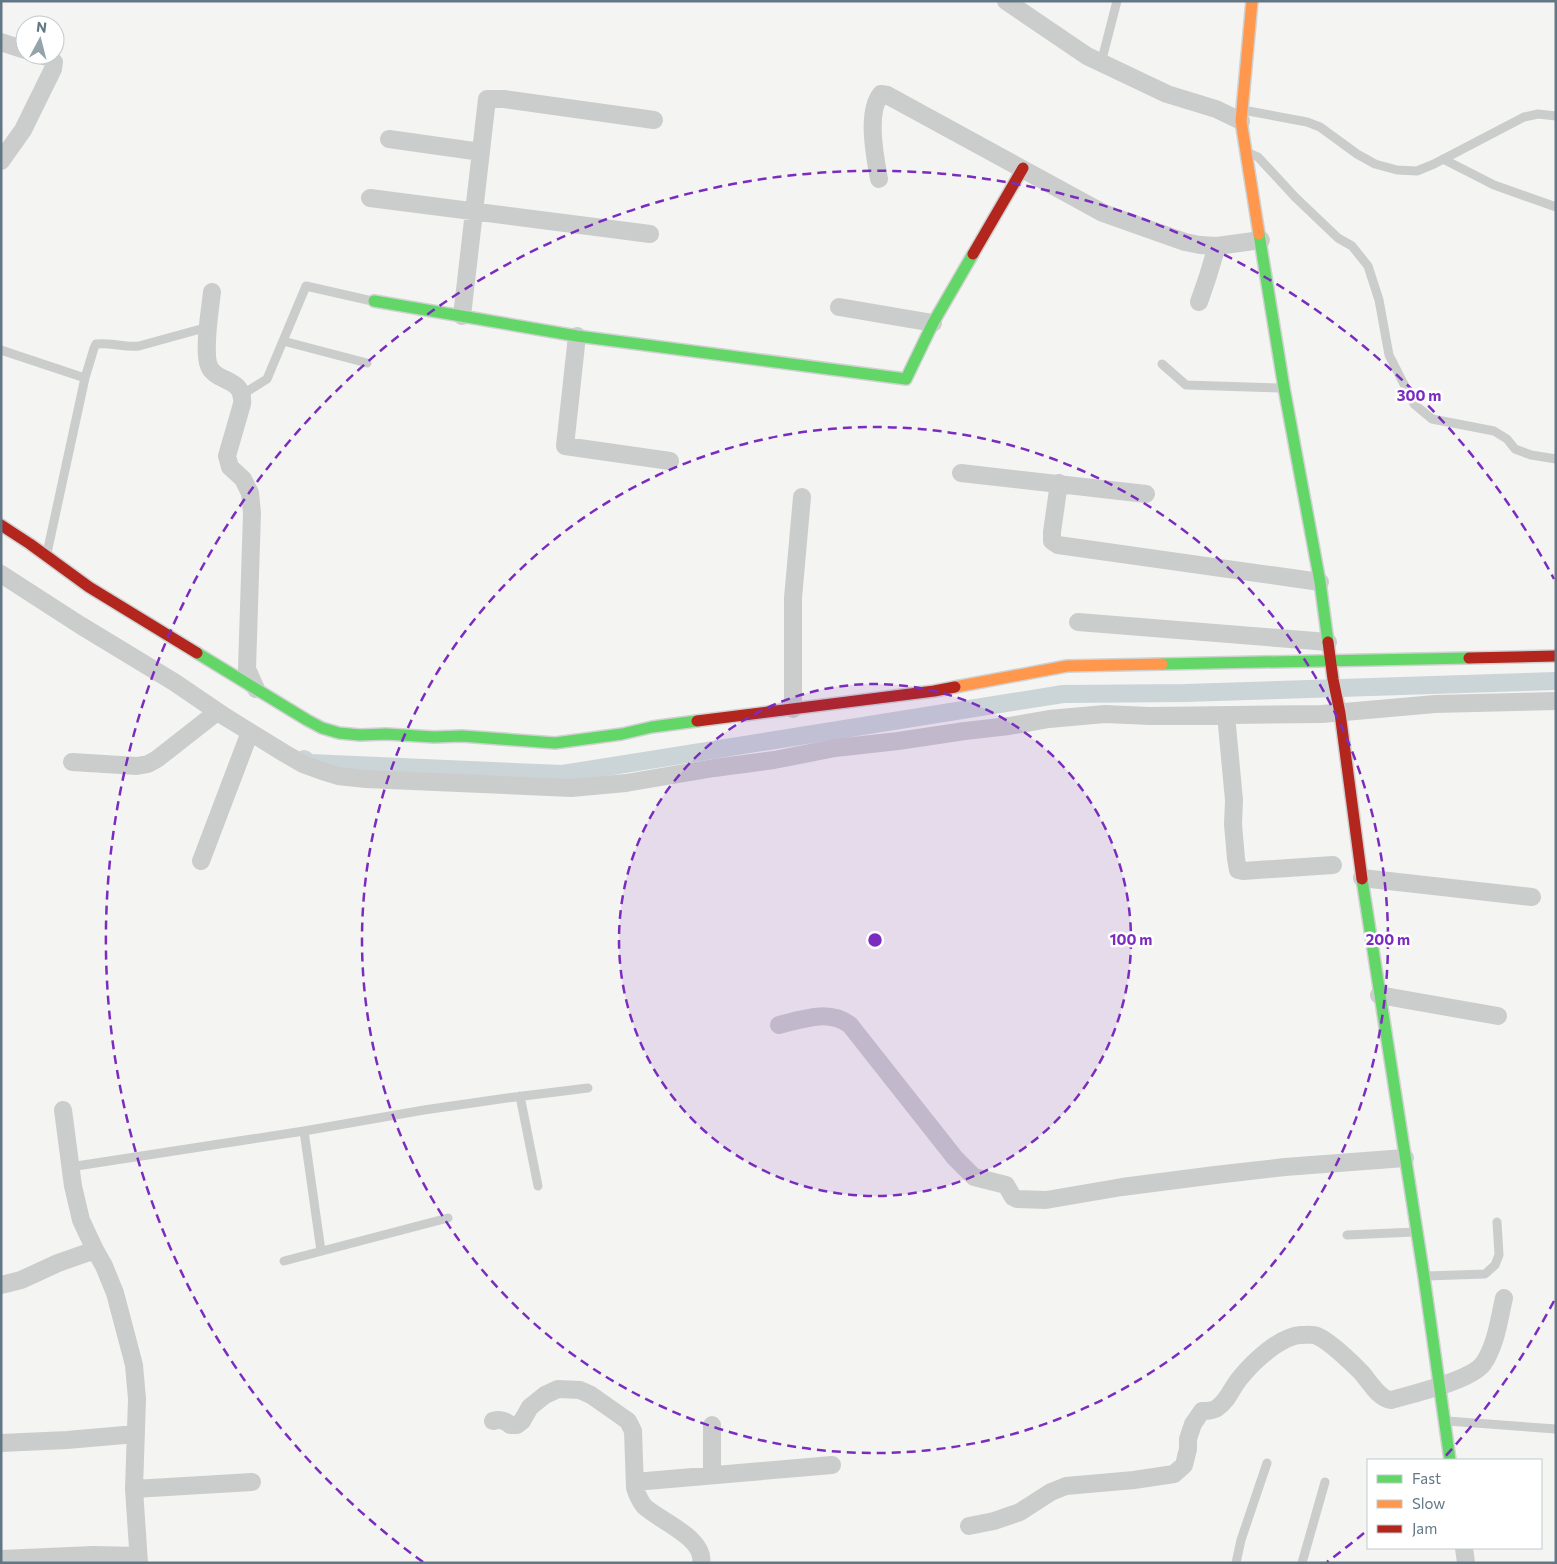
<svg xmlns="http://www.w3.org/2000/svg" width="1557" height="1564" viewBox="0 0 1557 1564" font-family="Commissioner,sans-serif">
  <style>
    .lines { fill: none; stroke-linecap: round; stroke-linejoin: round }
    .canal { stroke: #cbd4d7; stroke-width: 18 }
    .fast-casing { stroke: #d0d2d2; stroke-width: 14 }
    .slow-casing { stroke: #d0d2d2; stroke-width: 14 }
    .jam-casing { stroke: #d0d2d2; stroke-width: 14 }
    .lane { stroke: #cbcdcd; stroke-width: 9 }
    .street { stroke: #cbcdcd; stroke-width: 18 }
    .fast { stroke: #63d668; stroke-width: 11 }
    .slow { stroke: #ff974d; stroke-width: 11 }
    .jam { stroke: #b3261e; stroke-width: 11 }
    .ring { fill: none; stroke: #7b2cbf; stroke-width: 2.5; stroke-dasharray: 9 6 }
    .centre { fill: #7b2cbf; stroke: #fff; stroke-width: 2.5 }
    .ring-label { font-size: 15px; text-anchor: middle; font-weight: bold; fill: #7b2cbf; stroke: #fff; stroke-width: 5; stroke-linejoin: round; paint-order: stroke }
  </style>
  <rect width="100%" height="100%" fill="#f4f4f2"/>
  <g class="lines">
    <path class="canal" d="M 304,759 L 310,763 L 562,774 L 1063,694 L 1185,693 L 1556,681"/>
    <g class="fast-casing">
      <path id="fast" d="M 1259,234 L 1284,388 L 1320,582 L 1328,642
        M 374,301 L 577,336 L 906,379 L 933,323 L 973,254
        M 197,653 L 307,720 L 322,728 L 339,733 L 360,735 L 386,734 L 434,737 L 462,736 L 555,743 L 622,734 L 652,727 L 697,721
        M 1162,664 L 1469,658
        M 1362,879 L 1424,1277 L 1450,1460"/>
    </g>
    <g class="slow-casing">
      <path id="slow" d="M 1252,1 L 1241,121 L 1259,234
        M 955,687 L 1067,666 L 1162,664"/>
    </g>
    <g class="jam-casing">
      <path id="jam" d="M 973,254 L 1023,168
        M 1,525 L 30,544 L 89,587 L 197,653
        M 1328,642 L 1333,679 L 1340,713 L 1362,879
        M 1469,658 L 1556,656
        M 697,721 L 934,691 L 955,687"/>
    </g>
    <path class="lane" d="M 1101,63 L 1117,1
      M 1243,110 L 1307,122 L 1320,127 L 1357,154 L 1375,164 L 1397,170 L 1417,171 L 1434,164 L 1524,117 L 1538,114 L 1556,116
      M 1249,153 L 1258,157 L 1295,197 L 1338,238 L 1352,246 L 1368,266 L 1379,300 L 1389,355 L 1414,404 L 1432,419 L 1494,431 L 1507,439 L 1515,449 L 1531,455 L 1556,459
      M 1443,159 L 1494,185 L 1556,207
      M 283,341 L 367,363
      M 1,350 L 85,378
      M 1162,364 L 1186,385 L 1281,388
      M 243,394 L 267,379 L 306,286 L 372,301
      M 47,553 L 85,378 L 94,348 L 96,344 C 111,342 125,348 139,346 L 208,327
      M 520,1096 L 538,1186
      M 304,1131 L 321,1251
      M 70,1167 L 304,1131 L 424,1110 L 507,1098 L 588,1088
      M 1347,1235 L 1415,1232
      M 284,1261 L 448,1218
      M 1427,1276 L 1485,1274 L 1495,1265 L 1499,1255 L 1497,1222
      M 1447,1421 L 1556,1429
      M 1236,1563 L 1241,1540 L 1267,1463
      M 1302,1563 L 1325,1482"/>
    <path class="street" d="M 1006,1 L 1087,56 L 1167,94 L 1216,109 L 1241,121
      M 1,42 L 25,50
      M 389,139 L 481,152
      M 1,161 L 23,130 L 53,69 L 54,62 L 50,58 L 40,55
      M 879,179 C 875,157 866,112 881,94 L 887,95 L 1103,213 L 1185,242 L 1200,245 L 1217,246 L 1261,240
      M 370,198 L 650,234
      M 212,292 C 210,310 204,345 208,363 C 213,384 245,376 242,404 L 227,456 L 230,467 L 243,479 L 250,493 L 252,513 L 247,669 L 256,689
      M 1199,302 L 1207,279 L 1217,246
      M 839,307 L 933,323
      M 462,316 L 487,99 L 504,99 L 654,120
      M 577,336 L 565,446 L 670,461
      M 961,473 L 1146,494
      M 1059,483 L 1052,532 L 1052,541 L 1058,545 L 1320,582
      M 1,574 L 80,625 L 174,682 L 224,716 L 284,753 L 303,764 L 325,772 L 338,776 L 366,779 L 571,788 L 626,783 L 714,768 L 774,760 L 835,748 L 898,741 L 965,731 L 1009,726 L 1049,719 L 1105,714 L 1150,716 L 1322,714 L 1435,704 L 1556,701
      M 1078,622 L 1328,642
      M 793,709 L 793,598 L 802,497
      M 1226,715 L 1234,800 L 1233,824 L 1236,859 L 1238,870 L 1243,871 L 1333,865
      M 72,762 L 137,766 L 148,764 L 157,759 L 217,712
      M 201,861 L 250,732
      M 1362,878 L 1532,897
      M 1379,995 L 1498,1016
      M 779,1025 C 803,1019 829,1009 850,1025 L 955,1158 L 974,1177 L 1006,1185 L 1013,1197 L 1017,1199 L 1046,1200 L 1122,1187 L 1215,1175 L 1285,1167 L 1405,1158
      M 63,1110 L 73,1186 L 81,1220 L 95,1250 L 104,1266 L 115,1293 L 134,1365 L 137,1399 L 134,1489 L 139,1563
      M 1,1285 L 21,1280 L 58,1263 L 95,1250
      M 493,1421 C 500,1419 505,1420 510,1425 L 517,1425 L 522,1421 L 530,1407 L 545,1395 L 558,1389 L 580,1390 L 591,1395 L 628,1421 L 633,1431 L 635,1488 C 637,1494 640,1501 644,1506 C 658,1520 706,1538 701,1563
      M 712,1425 L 712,1474
      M 1,1443 L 67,1440 L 136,1434
      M 635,1482 L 832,1465
      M 134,1489 L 252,1482
      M 969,1526 L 994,1521 L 1020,1512 L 1051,1492 L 1066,1486 L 1134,1480 L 1174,1474 L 1184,1465 L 1188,1449 L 1188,1439 L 1193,1424 L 1202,1411 C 1207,1411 1213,1411 1217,1408 C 1228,1401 1232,1387 1240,1378 C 1253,1362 1280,1336 1301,1335 C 1306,1335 1313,1334 1317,1336 C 1328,1340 1352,1363 1361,1372 C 1369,1381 1379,1399 1391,1400 C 1412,1394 1470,1381 1483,1364 C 1496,1345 1499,1320 1504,1298
      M 1464,1548 L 1466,1563
      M 1,1559 L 93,1555 L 138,1556"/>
    <use href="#fast" class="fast"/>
    <use href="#slow" class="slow"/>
    <use href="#jam" class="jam"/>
  </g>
  <circle cx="875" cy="940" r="256" fill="#7b2cbf" fill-opacity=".12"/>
  <g class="ring">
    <circle cx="875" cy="940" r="256"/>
    <circle cx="875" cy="940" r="513"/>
    <path d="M1554 1301A769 769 0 0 1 1442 1460M1364 1533A769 769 0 0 1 1327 1562M423 1562A769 769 0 1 1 1554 579"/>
  </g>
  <circle cx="875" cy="940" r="8" class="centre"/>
  <g class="ring-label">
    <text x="1419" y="401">300 m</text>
    <text x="1131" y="945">100 m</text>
    <text x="1388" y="945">200 m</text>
  </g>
  <rect width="1557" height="1564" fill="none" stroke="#627784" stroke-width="5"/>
  <rect x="1367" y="1459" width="175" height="90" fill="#ffffff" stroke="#c0c9ce"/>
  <rect x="1377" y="1475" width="25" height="8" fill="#63d668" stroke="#c0c9ce"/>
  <text x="1412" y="1484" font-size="15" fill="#627784">Fast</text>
  <rect x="1377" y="1500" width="25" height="8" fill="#ff974d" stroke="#c0c9ce"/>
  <text x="1412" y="1509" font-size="15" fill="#627784">Slow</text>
  <rect x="1377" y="1525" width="25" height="8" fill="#b3261e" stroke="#c0c9ce"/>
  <text x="1412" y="1534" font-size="15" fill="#627784">Jam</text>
  <g transform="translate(40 40) rotate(7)"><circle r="24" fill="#ffffff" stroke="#c0c9ce"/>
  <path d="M0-4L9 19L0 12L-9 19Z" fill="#95a3aa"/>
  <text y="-8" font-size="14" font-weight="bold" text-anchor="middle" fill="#627784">N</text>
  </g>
</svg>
